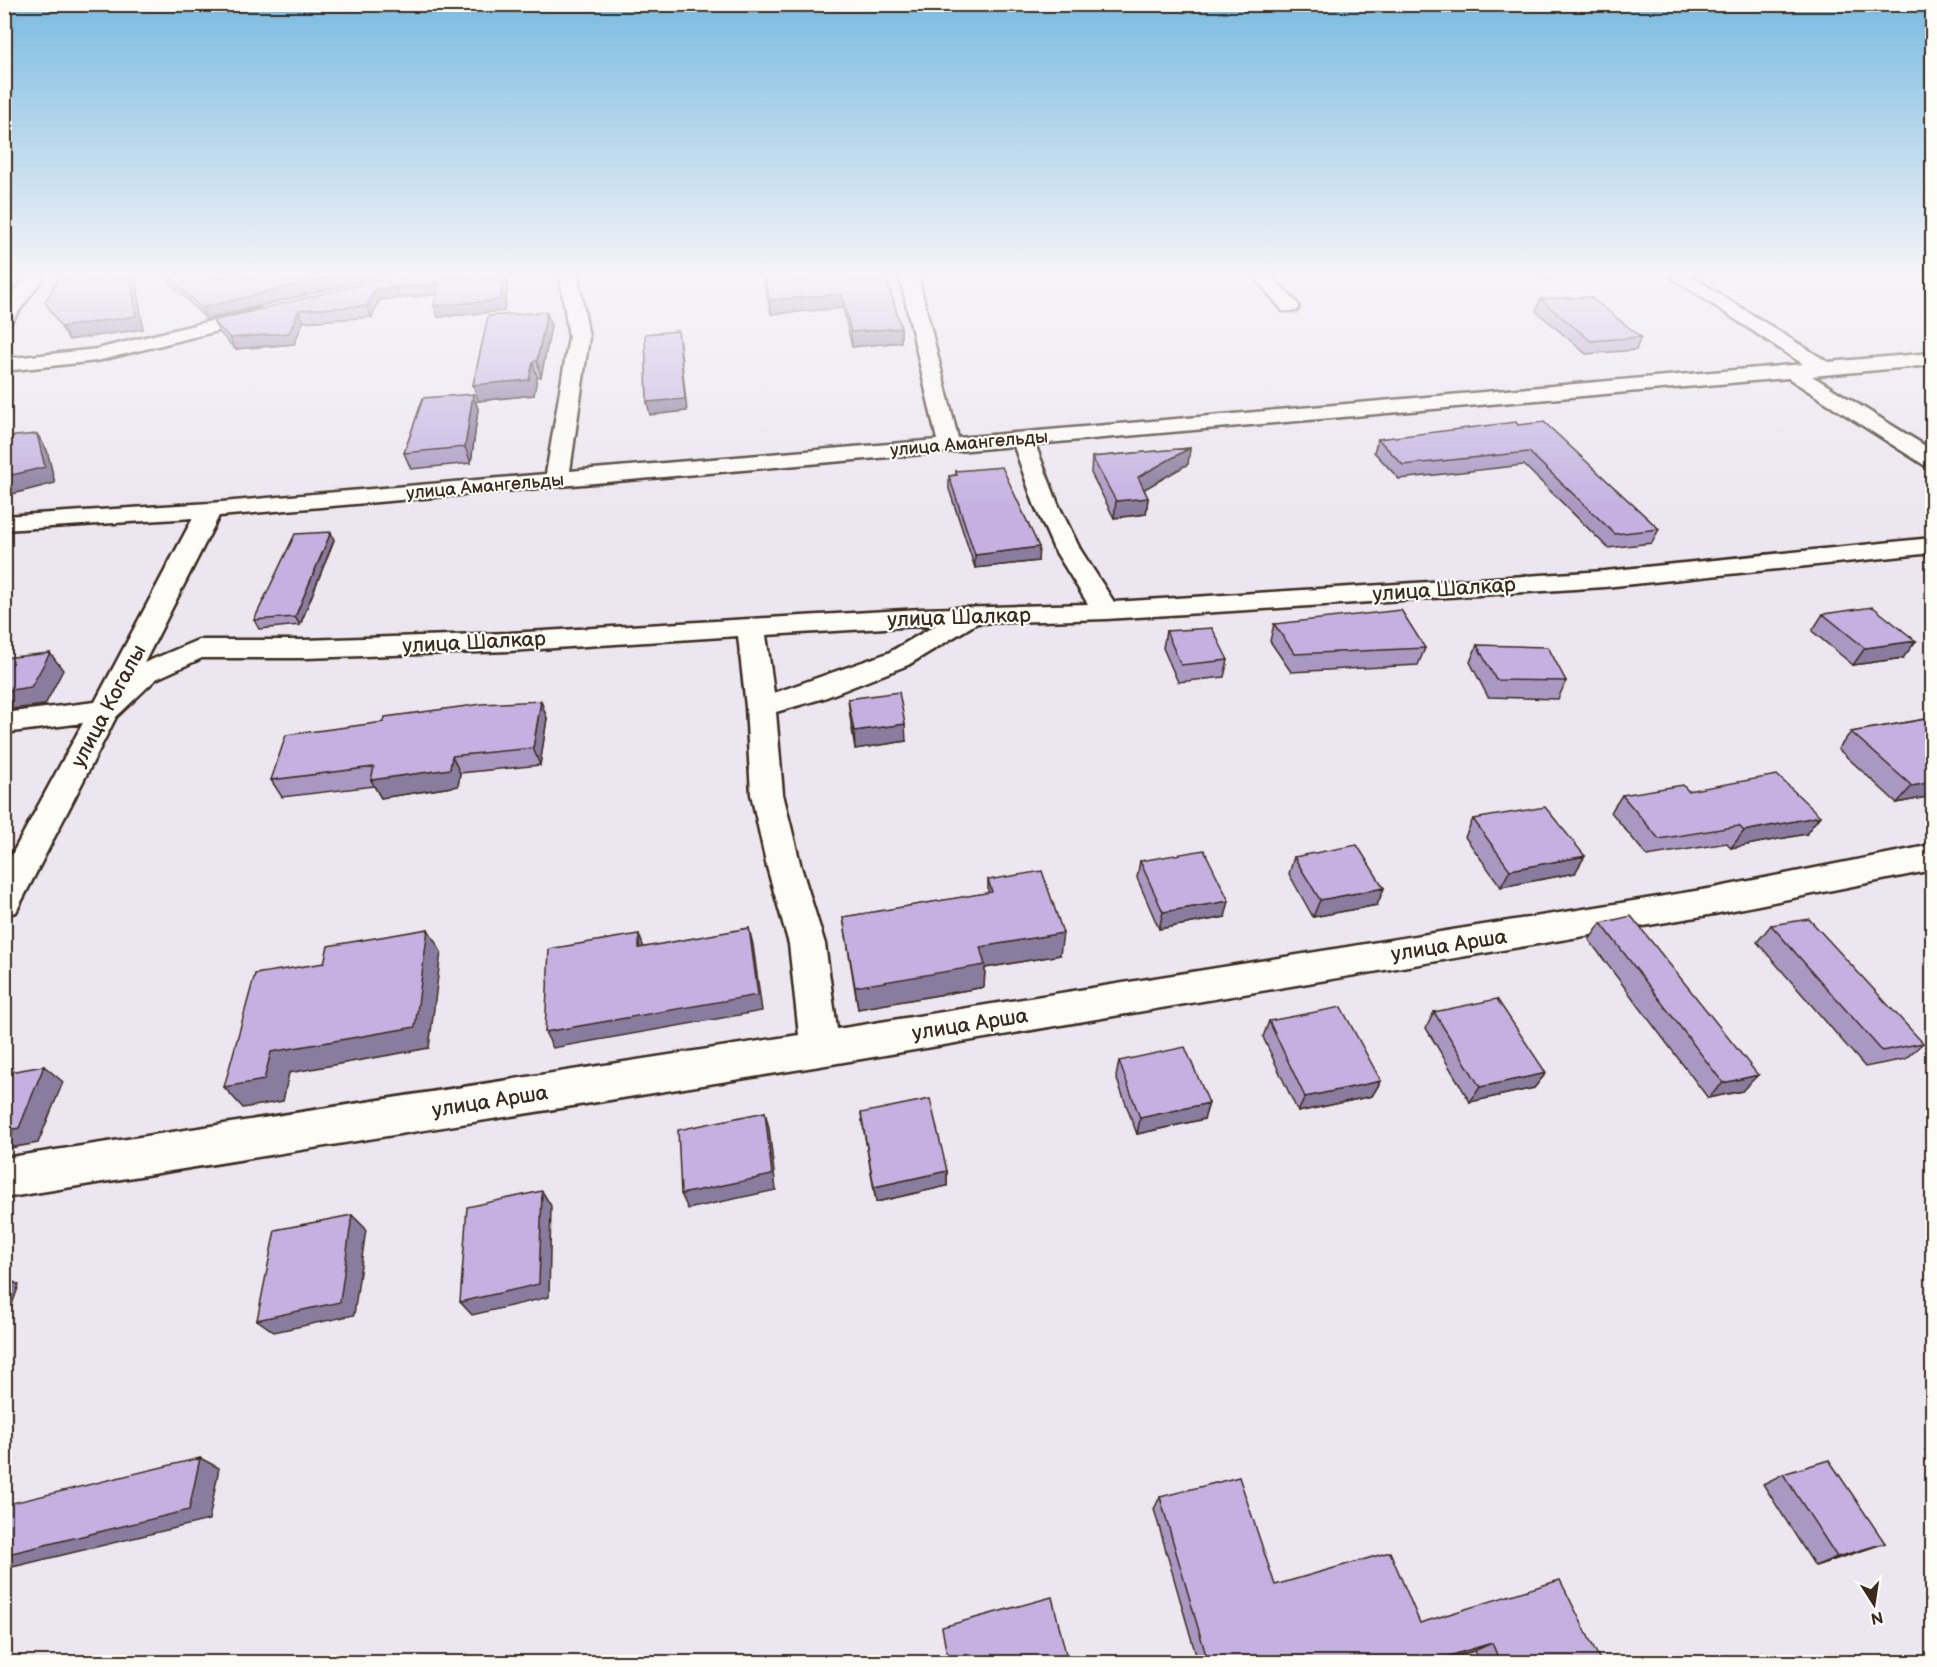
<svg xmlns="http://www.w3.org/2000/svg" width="1937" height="1667" viewBox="0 0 1937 1667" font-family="'Balsamiq Sans',sans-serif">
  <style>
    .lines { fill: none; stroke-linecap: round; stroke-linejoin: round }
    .minor-casing { stroke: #3b2a1e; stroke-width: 5 }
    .minor { fill: #fdfcf7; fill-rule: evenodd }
    .wall { fill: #a998c2; stroke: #3b2a1e; stroke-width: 1.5 }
    .shaded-wall { fill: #897c9e; stroke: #3b2a1e; stroke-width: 1.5 }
    .building { fill: #c4b1e1; stroke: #3b2a1e; stroke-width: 1.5 }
    .labels { text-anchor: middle; stroke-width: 4.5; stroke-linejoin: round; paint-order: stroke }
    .far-street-label { font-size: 18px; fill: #3b2a1e; stroke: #fdfcf7 }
    .street-label { font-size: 21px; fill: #3b2a1e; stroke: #fdfcf7 }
  </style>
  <rect width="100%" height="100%" fill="#ece6f0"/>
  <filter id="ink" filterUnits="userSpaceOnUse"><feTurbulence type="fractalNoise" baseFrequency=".0167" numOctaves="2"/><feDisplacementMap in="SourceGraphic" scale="12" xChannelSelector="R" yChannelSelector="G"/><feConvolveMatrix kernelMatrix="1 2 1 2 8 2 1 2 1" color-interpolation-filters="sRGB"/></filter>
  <g filter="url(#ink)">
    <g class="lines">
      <g class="minor-casing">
        <path id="minor" d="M 26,277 L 44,277 L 11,322 L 4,324 L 4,305 Z
          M 560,277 L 578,277 L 589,337 L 570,471 L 937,440 L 900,277 L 918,277 L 958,438 L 1803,364 L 1671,277 L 1692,277 L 1828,362 L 1932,353 L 1932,365 L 1812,376 L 1932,450 L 1932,467 L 1924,465 L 1788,378 L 1035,444 L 1058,504 L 1080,549 L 1114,602 L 1605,571 L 1932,538 L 1932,553 L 1605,587 L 1106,619 L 977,623 L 908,665 L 824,698 L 776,712 L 783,794 L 801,867 L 825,944 L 837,1029 L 1714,888 L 1932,845 L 1932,870 L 1714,914 L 820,1066 L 4,1198 L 4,1158 L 799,1035 L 789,944 L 767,867 L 751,794 L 746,707 L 738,636 L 509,651 L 305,658 L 202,658 L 156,679 L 116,717 L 16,912 L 4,915 L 4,869 L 83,723 L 4,733 L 4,713 L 95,702 L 193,518 L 4,530 L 4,516 L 210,503 L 546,474 L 569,337 ZM 1014,446 L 1034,504 L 1054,549 L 1088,604 L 921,609 L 509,633 L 305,640 L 198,640 L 144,663 L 219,516 ZM 936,625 L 888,653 L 774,693 L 766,635 Z
          M 1254,277 L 1272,277 L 1297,303 L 1299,307 L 1297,311 L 1283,311 Z
          M 259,309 L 268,315 L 266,319 L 97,361 L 4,371 L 4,359 L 97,349 Z"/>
      </g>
      <use href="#minor" class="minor"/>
    </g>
    <path class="wall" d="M 165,277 L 378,277 L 206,319 Z
      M 391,277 L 506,277 L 508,282 L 504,311 L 438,317 L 437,294 L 379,300 L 372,317 L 303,322 L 294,344 L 235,349 L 219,332 L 213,321 Z
      M 763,277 L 899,277 L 898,279 L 887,280 L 901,328 L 901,342 L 852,347 L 843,308 L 771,314 Z
      M 1537,277 L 1588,277 L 1542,280 Z
      M 1540,299 L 1641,337 L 1636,350 L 1586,354 L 1536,311 Z
      M 551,326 L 541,377 L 537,377 L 534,395 L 478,401 Z
      M 473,394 L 478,409 L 471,463 L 411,469 L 404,453 Z
      M 1518,425 L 1659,529 L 1652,543 L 1608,548 L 1524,465 L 1399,479 L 1374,452 L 1378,439 Z
      M 1190,448 L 1188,464 L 1144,489 L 1148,498 L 1146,514 L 1114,518 L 1091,473 L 1092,457 Z
      M 956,471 L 1038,561 L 975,568 L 949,489 L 949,476 L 956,475 Z
      M 334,540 L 300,625 L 259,629 L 254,620 Z
      M 1823,614 L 1903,658 L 1853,665 L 1812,631 Z
      M 1274,624 L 1425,648 L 1418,665 L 1291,672 L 1270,641 Z
      M 1166,631 L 1228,660 L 1224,677 L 1178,682 L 1163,648 Z
      M 1477,645 L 1566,681 L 1558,699 L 1488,697 L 1470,662 Z
      M 848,699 L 906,741 L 855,749 L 850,716 Z
      M 547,718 L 540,765 L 460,773 L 458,786 L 381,798 L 374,786 L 282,797 L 271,780 Z
      M 1932,718 L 1932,796 L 1897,803 L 1838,749 L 1851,732 Z
      M 1688,791 L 1806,834 L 1731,848 L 1727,843 L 1647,856 L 1611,812 L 1622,795 Z
      M 1473,819 L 1575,873 L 1501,887 L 1465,837 Z
      M 1294,857 L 1384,888 L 1377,905 L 1313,917 L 1289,874 Z
      M 1140,861 L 1225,917 L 1159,929 L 1137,878 Z
      M 988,880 L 1060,955 L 985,968 L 984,987 L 858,1009 L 843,917 L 988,893 Z
      M 1601,923 L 1742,1091 L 1708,1098 L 1589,940 Z
      M 1771,925 L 1923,1043 L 1905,1059 L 1865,1067 L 1757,942 Z
      M 1434,1012 L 1546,1073 L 1534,1088 L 1470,1102 L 1426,1028 Z
      M 1269,1021 L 1381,1081 L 1372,1096 L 1298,1112 L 1263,1037 Z
      M 1119,1061 L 1209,1103 L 1204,1119 L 1137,1134 L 1116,1077 Z
      M 861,1113 L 947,1171 L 947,1186 L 876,1202 Z
      M 1932,1447 L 1932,1460 L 1925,1450 Z
      M 1783,1474 L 1885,1543 L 1815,1566 L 1763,1484 Z
      M 1160,1497 L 1275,1585 L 1420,1623 L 1601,1662 L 1479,1662 L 1474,1651 L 1437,1662 L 1198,1662 L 1154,1509 Z"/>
    <path class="shaded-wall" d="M 131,277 L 136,277 L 143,329 L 69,340 L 61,327 Z
      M 329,277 L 378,277 L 206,319 L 201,308 Z
      M 504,277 L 506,277 L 508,282 L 504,311 L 438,317 L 434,306 Z
      M 884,277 L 899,277 L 898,279 L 884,281 Z
      M 439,283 L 443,294 L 379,300 L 372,317 L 367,306 L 375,289 Z
      M 842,294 L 843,308 L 771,314 L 770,300 Z
      M 299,310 L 303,322 L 294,344 L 235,349 L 230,338 Z
      M 547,312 L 551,326 L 541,377 L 537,361 Z
      M 901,328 L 901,342 L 852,347 L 851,332 Z
      M 678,331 L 680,343 L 687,411 L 650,415 L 647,402 Z
      M 533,362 L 537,377 L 534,395 L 478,401 L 473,385 Z
      M 473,394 L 478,409 L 471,463 L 465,447 Z
      M 37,434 L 47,450 L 55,483 L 5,496 L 4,477 Z
      M 1190,448 L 1188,464 L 1136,494 L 1138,477 Z
      M 1148,498 L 1146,514 L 1114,518 L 1116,501 Z
      M 331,532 L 334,540 L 300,625 L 295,617 Z
      M 1039,547 L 1038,561 L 975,568 L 975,555 Z
      M 1916,641 L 1903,658 L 1853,665 L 1865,648 Z
      M 50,653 L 63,670 L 45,705 L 4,710 L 4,691 Z
      M 541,701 L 547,718 L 540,765 L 533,748 Z
      M 905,724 L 906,741 L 855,749 L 854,731 Z
      M 452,756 L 460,773 L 458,786 L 381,798 L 371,780 Z
      M 1932,782 L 1932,796 L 1897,803 L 1912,786 Z
      M 1820,816 L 1806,834 L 1731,848 L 1744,831 Z
      M 1585,856 L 1575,873 L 1501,887 L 1510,870 Z
      M 1384,888 L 1377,905 L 1313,917 L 1320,900 Z
      M 1229,901 L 1225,917 L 1159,929 L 1163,912 Z
      M 749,928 L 753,945 L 762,1011 L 553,1048 L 545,1032 Z
      M 428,929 L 441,952 L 429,1048 L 289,1073 L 283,1101 L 243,1108 L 224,1087 L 271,1052 Z
      M 1063,933 L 1060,955 L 985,968 L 984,987 L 858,1009 L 855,987 L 980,947 Z
      M 639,934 L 645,951 L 639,948 Z
      M 44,1066 L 63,1082 L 38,1143 L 4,1149 L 4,1131 Z
      M 1546,1073 L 1534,1088 L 1470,1102 L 1480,1087 Z
      M 1758,1075 L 1742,1091 L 1708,1098 L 1723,1083 Z
      M 1381,1081 L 1372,1096 L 1298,1112 L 1305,1097 Z
      M 1209,1103 L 1204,1119 L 1137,1134 L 1140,1118 Z
      M 765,1112 L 769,1128 L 776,1190 L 688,1209 L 681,1194 Z
      M 947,1171 L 947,1186 L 876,1202 L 874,1187 Z
      M 542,1191 L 551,1206 L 549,1297 L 472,1315 L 460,1302 Z
      M 352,1215 L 366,1229 L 354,1315 L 274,1332 L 257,1320 Z
      M 4,1276 L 19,1285 L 4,1327 Z
      M 200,1458 L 219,1468 L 209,1520 L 4,1569 L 4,1555 Z
      M 1885,1543 L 1861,1551 L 1815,1566 L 1837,1557 Z
      M 1492,1643 L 1474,1651 L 1437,1662 L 1429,1662 Z"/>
    <path class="building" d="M 59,277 L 131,277 L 136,316 L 61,327 L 45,302 Z
      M 170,277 L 329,277 L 201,308 Z
      M 391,277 L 504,277 L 500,300 L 434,306 L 439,283 L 375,289 L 367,306 L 299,310 L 289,333 L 230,338 L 213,321 Z
      M 764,277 L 886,277 L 901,328 L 851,332 L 842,294 L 770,300 Z
      M 1590,297 L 1641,337 L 1591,341 L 1540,299 Z
      M 547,312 L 537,361 L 533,362 L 529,380 L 473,385 L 488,316 Z
      M 678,331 L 685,399 L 647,402 L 645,334 Z
      M 473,394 L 465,447 L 404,453 L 423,398 Z
      M 1516,422 L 1518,425 L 1544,422 L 1659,529 L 1615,534 L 1529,452 L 1403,465 L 1378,439 Z
      M 37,434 L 45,467 L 4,477 L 4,437 Z
      M 1190,448 L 1138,477 L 1148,498 L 1116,501 L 1092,457 Z
      M 1002,467 L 1039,547 L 975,555 L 949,476 L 957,475 L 956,471 Z
      M 331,532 L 295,617 L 254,620 L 295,534 Z
      M 1873,607 L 1916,641 L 1865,648 L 1823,614 Z
      M 1401,610 L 1425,648 L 1295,654 L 1274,624 Z
      M 1212,628 L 1228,660 L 1181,665 L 1166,631 Z
      M 1477,645 L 1548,647 L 1566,681 L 1496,680 Z
      M 50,653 L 31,687 L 4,691 L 4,658 Z
      M 899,692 L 905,724 L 854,731 L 848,699 Z
      M 541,701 L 533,748 L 452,756 L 450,769 L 371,780 L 374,767 L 271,780 L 286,735 L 384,722 L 385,717 L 482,704 Z
      M 1932,718 L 1932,782 L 1912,786 L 1851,732 Z
      M 1777,775 L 1820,816 L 1744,831 L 1739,826 L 1659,839 L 1622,795 L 1683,785 L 1688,791 Z
      M 1545,807 L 1585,856 L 1510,870 L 1473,819 Z
      M 1357,845 L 1384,888 L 1320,900 L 1294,857 Z
      M 1204,850 L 1229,901 L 1163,912 L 1140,861 Z
      M 1042,871 L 1063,933 L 980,947 L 985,965 L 855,987 L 843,917 L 992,892 L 988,880 Z
      M 1631,916 L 1758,1075 L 1723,1083 L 1601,923 Z
      M 1809,919 L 1923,1043 L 1882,1051 L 1771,925 Z
      M 749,928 L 758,995 L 545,1032 L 549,949 L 639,934 L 639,948 Z
      M 428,929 L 415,1027 L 271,1052 L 264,1080 L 224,1087 L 255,974 L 324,963 L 328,946 Z
      M 1497,999 L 1546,1073 L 1480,1087 L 1434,1012 Z
      M 1341,1007 L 1381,1081 L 1305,1097 L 1269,1021 Z
      M 1185,1047 L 1209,1103 L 1140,1118 L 1119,1061 Z
      M 44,1066 L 19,1128 L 4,1131 L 4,1073 Z
      M 930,1099 L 947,1171 L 874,1187 L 861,1113 Z
      M 765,1112 L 772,1175 L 681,1194 L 678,1130 Z
      M 542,1191 L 539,1284 L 460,1302 L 467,1207 Z
      M 352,1215 L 340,1302 L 257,1320 L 275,1230 Z
      M 200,1458 L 189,1510 L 4,1555 L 4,1505 Z
      M 1829,1460 L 1885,1543 L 1837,1557 L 1783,1474 Z
      M 1239,1477 L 1275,1585 L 1390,1552 L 1420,1623 L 1560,1580 L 1601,1662 L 1500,1662 L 1492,1643 L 1429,1662 L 1208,1662 L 1160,1497 Z
      M 1052,1597 L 1068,1662 L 948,1662 L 942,1627 Z"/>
  </g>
  <linearGradient id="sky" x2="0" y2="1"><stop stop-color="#7bbbe1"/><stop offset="0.54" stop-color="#f6f4f8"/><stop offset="1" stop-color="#f6f4f8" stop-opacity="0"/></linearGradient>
  <rect width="1937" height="510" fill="url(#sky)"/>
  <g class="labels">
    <g class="far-street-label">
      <text transform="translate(969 443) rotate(-5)" y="6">улица Амангельды</text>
      <text transform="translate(485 486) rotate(-5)" y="6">улица Амангельды</text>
    </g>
    <g class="street-label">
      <text transform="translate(1444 589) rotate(-4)" y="7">улица Шалкар</text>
      <text transform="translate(959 617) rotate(-2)" y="7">улица Шалкар</text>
      <text transform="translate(474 642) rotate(-3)" y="7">улица Шалкар</text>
      <text transform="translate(108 706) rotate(-62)" y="7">улица Когалы</text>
      <text transform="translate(1449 945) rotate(-9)" y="7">улица Арша</text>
      <text transform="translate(970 1024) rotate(-9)" y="7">улица Арша</text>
      <text transform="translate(490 1101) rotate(-9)" y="7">улица Арша</text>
    </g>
  </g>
  <rect width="1937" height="1667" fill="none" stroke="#fdfcf7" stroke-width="24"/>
  <rect x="12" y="12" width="1913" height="1643" fill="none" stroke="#3b2a1e" stroke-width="2" filter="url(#ink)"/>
  <g transform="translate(1874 1604) rotate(168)" stroke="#fdfcf7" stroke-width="4.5" paint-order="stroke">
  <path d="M0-4.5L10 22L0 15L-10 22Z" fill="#3b2a1e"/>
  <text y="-9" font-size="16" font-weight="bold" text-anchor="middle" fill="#3b2a1e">N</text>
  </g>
</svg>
